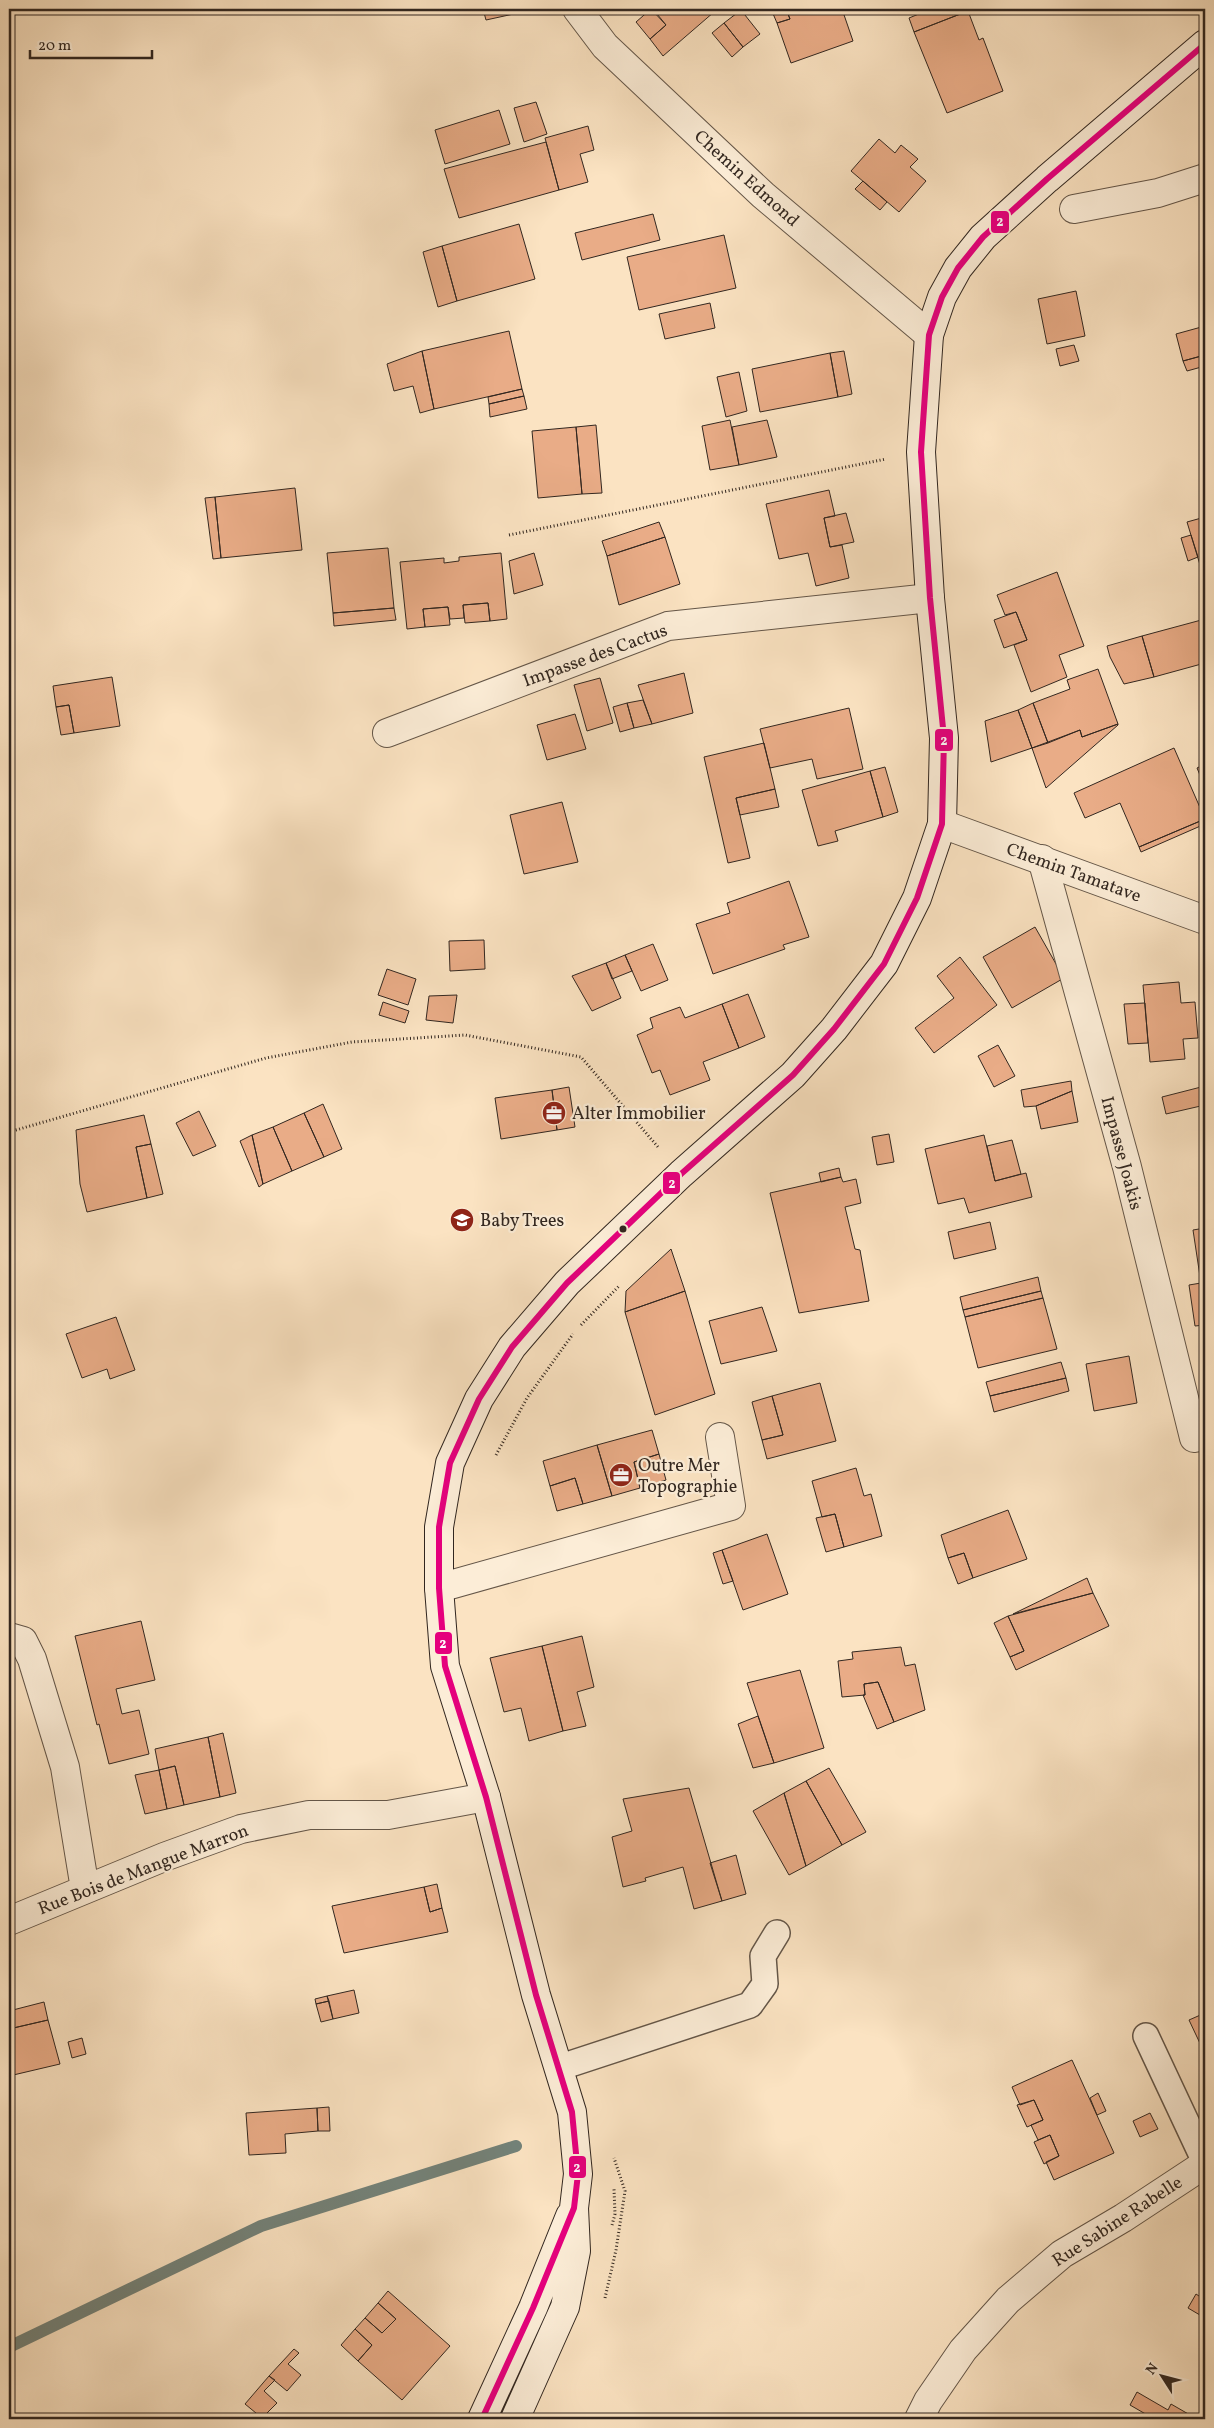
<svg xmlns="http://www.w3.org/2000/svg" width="1214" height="2428" viewBox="0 0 1214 2428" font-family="Vollkorn,serif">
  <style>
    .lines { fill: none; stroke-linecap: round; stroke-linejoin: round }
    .stream { stroke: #738279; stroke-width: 12 }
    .building { fill: #e9ac87; stroke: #322720 }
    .service-casing { stroke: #645648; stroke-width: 28 }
    .minor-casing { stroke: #645648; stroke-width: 30 }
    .tertiary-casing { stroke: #645648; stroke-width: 30 }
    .secondary-casing { stroke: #322720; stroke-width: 30 }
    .path { stroke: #322720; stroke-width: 3; stroke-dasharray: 1 2.5; stroke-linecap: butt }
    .service { stroke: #fcedd7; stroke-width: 25 }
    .minor { stroke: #fcedd7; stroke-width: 28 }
    .tertiary { stroke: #fcedd7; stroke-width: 28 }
    .secondary { stroke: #fcedd7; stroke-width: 28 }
    .bus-1-casing { stroke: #fcedd7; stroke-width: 10 }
    .bus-1 { stroke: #e5007d; stroke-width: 6 }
    .bus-dot { fill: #322720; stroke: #fcedd7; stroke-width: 2 }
    .labels { text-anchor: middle; stroke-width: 4.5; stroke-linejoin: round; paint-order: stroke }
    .street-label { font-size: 18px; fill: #322720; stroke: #fcedd7 }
    .poi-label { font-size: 18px; fill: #322720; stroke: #fcedd7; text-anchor: start }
    .line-badge { stroke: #fcedd7; stroke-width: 2 }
    .badge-label { font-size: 14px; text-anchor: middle; font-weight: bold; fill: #fff }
  </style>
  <rect width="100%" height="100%" fill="#fbe3c2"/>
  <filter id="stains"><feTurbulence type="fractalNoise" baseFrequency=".004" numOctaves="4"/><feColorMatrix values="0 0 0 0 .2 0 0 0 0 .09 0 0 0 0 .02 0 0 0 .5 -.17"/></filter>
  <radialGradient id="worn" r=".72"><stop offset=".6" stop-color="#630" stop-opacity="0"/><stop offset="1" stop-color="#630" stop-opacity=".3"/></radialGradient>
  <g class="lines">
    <path class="stream" d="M 9,2347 L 261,2226 L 516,2146"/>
  </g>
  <path class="building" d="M 483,9 L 517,9 L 518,13 L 486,20 Z
    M 651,9 L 666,25 L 650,39 L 636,22 Z
    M 653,9 L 711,9 L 714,12 L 663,56 L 650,39 L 666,25 Z
    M 771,9 L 786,9 L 790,19 L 777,23 Z
    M 786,9 L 842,9 L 853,41 L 791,63 L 777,23 L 790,19 Z
    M 931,9 L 967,9 L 968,11 L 914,32 L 909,18 Z
    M 741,10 L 760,34 L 743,47 L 724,23 Z
    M 968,11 L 979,40 L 983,38 L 1003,91 L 947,113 L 914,32 Z
    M 724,23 L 743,47 L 732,57 L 712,33 Z
    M 536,102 L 547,134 L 524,142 L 514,108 Z
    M 499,110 L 510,144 L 445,164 L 435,130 Z
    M 588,126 L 594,150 L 580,154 L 588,182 L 559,190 L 545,138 Z
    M 879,139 L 895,153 L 901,145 L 918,159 L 910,167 L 926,181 L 899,212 L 851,171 Z
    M 546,142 L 559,190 L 459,218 L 444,169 Z
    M 863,181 L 887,202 L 880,210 L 855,189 Z
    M 653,214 L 660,240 L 582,260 L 575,233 Z
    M 519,224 L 535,279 L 457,301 L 442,246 Z
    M 724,235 L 736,288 L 639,310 L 627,257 Z
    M 442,246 L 457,301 L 438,307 L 423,252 Z
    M 1076,291 L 1085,336 L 1047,344 L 1038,299 Z
    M 710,303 L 715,328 L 665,339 L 659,314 Z
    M 1205,326 L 1205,355 L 1183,361 L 1176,334 Z
    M 509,331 L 522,389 L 434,409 L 422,351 Z
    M 1074,345 L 1079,361 L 1060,366 L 1056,349 Z
    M 422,351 L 434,409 L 420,413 L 413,386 L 394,391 L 387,364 Z
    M 844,351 L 852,394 L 838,397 L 830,353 Z
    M 830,353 L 838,397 L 760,412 L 752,369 Z
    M 1205,355 L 1205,366 L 1187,371 L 1183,361 Z
    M 739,372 L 747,411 L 726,417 L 717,377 Z
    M 522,389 L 524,396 L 489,404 L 488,397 Z
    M 524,396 L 527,409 L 490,417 L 489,404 Z
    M 730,420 L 739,465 L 710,470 L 702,426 Z
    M 767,420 L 777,457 L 739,465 L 732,427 Z
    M 596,425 L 602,493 L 582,494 L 576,427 Z
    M 576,427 L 582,494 L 538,498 L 532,431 Z
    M 295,488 L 302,550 L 221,558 L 215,497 Z
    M 829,490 L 835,516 L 824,518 L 830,547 L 842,545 L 849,578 L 816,586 L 808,553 L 779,559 L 766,504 Z
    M 215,497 L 221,558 L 213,559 L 205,498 Z
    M 846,513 L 854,542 L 830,547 L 824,518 Z
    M 1205,517 L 1205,578 L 1204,578 L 1187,522 Z
    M 659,522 L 665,537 L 607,556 L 602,541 Z
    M 1191,535 L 1198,557 L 1188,561 L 1181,538 Z
    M 665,537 L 680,584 L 619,605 L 607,556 Z
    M 388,548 L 394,608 L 333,613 L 327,553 Z
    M 501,553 L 507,619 L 490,621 L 488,603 L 463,605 L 464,618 L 450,619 L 448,607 L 423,609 L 425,627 L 407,629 L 400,562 L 444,558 L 444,563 L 459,561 L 459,557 Z
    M 534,553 L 543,585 L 514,594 L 509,561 Z
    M 1057,572 L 1084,646 L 1059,655 L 1067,677 L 1031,692 L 1014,645 L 1027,640 L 1016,612 L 1005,615 L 997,595 Z
    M 488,603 L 490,621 L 465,623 L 463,605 Z
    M 448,607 L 450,625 L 425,627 L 423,609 Z
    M 394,608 L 396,620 L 334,626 L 333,613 Z
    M 1016,612 L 1027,640 L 1004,648 L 994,620 Z
    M 1205,619 L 1205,663 L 1154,677 L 1142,636 Z
    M 1142,636 L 1154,677 L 1124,684 L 1110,657 L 1107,646 Z
    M 1098,669 L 1118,724 L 1082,737 L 1080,730 L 1048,743 L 1033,703 L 1070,689 L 1067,680 Z
    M 684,673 L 693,713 L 652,724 L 638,685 Z
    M 112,677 L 120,726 L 74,733 L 69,705 L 56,707 L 53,686 Z
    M 600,678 L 613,723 L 587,731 L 574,685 Z
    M 643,700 L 652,724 L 634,728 L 627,703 Z
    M 627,703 L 634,728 L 620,732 L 613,707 Z
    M 1033,703 L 1048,743 L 1032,748 L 1018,710 Z
    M 69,705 L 74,733 L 61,735 L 56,707 Z
    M 849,708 L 863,769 L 817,779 L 812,759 L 770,768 L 760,729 Z
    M 1018,710 L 1032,748 L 991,762 L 985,721 Z
    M 575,714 L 586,749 L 547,760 L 537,725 Z
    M 1118,724 L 1118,725 L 1046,788 L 1032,748 L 1080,730 L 1082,737 Z
    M 764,743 L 775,789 L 736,798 L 750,858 L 728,863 L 704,757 Z
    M 1174,748 L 1205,819 L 1139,847 L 1120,803 L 1085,818 L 1074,793 Z
    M 1205,764 L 1205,787 L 1197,768 Z
    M 885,767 L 898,812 L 883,817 L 870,771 Z
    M 870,771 L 883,817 L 835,831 L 838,841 L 818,846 L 802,790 Z
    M 775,789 L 779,807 L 740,815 L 736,798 Z
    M 562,802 L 578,862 L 524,874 L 510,815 Z
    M 1205,819 L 1205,824 L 1141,852 L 1139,847 Z
    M 789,881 L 809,937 L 783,945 L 785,949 L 713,974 L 696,924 L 730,913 L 727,903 Z
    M 1035,927 L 1064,978 L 1012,1008 L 983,957 Z
    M 484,940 L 485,969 L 450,971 L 449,941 Z
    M 653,944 L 668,980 L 641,991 L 625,955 Z
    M 625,955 L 632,971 L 612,979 L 606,963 Z
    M 960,957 L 997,1005 L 934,1053 L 915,1028 L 954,998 L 937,976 Z
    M 606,963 L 621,998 L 592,1011 L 572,976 Z
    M 387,969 L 416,979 L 408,1005 L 378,995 Z
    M 1179,982 L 1181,1003 L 1195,1002 L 1198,1038 L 1183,1039 L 1185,1059 L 1150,1062 L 1143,985 Z
    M 748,994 L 765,1037 L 739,1048 L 722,1004 Z
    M 457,995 L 453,1023 L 426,1020 L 429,996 Z
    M 383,1002 L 409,1011 L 405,1023 L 379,1015 Z
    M 1145,1003 L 1148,1043 L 1128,1044 L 1124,1004 Z
    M 722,1004 L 739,1048 L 703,1062 L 710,1080 L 670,1095 L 660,1070 L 652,1073 L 637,1035 L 653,1028 L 650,1018 L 680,1007 L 685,1018 Z
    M 998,1045 L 1015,1076 L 994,1087 L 978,1056 Z
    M 1071,1081 L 1072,1091 L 1036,1106 L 1024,1107 L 1021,1090 Z
    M 1205,1086 L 1205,1105 L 1166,1114 L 1162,1097 Z
    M 569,1087 L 575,1127 L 557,1130 L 552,1090 Z
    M 552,1090 L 557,1130 L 501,1139 L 495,1098 Z
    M 1072,1091 L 1078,1122 L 1041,1129 L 1036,1106 Z
    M 323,1104 L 342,1149 L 324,1157 L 304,1113 Z
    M 199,1111 L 216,1146 L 193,1156 L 176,1123 Z
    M 304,1113 L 324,1157 L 292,1171 L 273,1127 Z
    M 144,1115 L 151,1144 L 136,1147 L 147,1198 L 87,1212 L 80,1184 L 76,1130 Z
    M 273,1127 L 292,1171 L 263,1184 L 252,1135 Z
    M 889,1134 L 894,1162 L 877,1165 L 872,1137 Z
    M 252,1135 L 263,1184 L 259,1187 L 240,1141 Z
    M 984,1135 L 995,1181 L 1026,1173 L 1032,1197 L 969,1213 L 964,1198 L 938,1204 L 925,1149 Z
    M 1012,1140 L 1021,1174 L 995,1181 L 987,1146 Z
    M 151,1144 L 163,1194 L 147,1198 L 136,1147 Z
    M 839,1168 L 841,1177 L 821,1182 L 819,1173 Z
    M 841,1177 L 843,1182 L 856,1179 L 861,1203 L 845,1207 L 855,1249 L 860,1250 L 869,1301 L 799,1313 L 770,1193 Z
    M 990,1222 L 996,1249 L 954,1259 L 948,1232 Z
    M 1205,1228 L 1205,1325 L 1195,1326 L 1189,1285 L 1201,1283 L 1193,1230 Z
    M 671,1249 L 685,1291 L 625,1312 L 626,1291 Z
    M 1038,1277 L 1041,1291 L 963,1310 L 960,1297 Z
    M 685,1291 L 715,1394 L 655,1415 L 625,1312 Z
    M 1041,1291 L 1043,1298 L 965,1317 L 963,1310 Z
    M 1043,1298 L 1057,1349 L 978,1368 L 965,1317 Z
    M 762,1307 L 777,1351 L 721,1364 L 709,1321 Z
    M 116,1317 L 135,1370 L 110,1379 L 107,1369 L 82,1378 L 66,1334 Z
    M 1129,1356 L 1137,1403 L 1094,1411 L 1086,1364 Z
    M 1061,1362 L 1066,1378 L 990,1396 L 986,1382 Z
    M 1066,1378 L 1069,1391 L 994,1412 L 990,1396 Z
    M 820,1383 L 836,1441 L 767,1459 L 762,1440 L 783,1435 L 772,1396 Z
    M 772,1396 L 783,1435 L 762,1440 L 752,1402 Z
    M 652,1430 L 659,1454 L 634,1462 L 640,1488 L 612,1496 L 597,1445 Z
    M 597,1445 L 612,1496 L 583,1504 L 575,1478 L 550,1486 L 543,1461 Z
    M 659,1454 L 666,1480 L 640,1488 L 634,1462 Z
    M 856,1468 L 864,1496 L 871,1494 L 882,1536 L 844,1547 L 835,1514 L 822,1517 L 812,1481 Z
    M 575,1478 L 583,1504 L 557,1511 L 550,1486 Z
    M 1008,1510 L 1027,1559 L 973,1578 L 964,1553 L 948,1558 L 941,1535 Z
    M 835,1514 L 844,1547 L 826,1552 L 816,1518 Z
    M 767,1534 L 788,1594 L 743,1610 L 722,1550 Z
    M 722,1550 L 733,1581 L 723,1584 L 713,1553 Z
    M 964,1553 L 973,1578 L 958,1584 L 948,1558 Z
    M 1087,1578 L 1093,1593 L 1013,1614 Z
    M 1093,1593 L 1109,1626 L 1016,1670 L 1010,1657 L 1024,1651 L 1008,1616 Z
    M 1008,1616 L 1024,1651 L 1010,1657 L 994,1623 Z
    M 141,1621 L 155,1680 L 116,1689 L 122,1714 L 139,1710 L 149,1754 L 109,1764 L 99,1724 L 97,1725 L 75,1636 Z
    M 582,1636 L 594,1687 L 577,1692 L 586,1726 L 563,1731 L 542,1646 Z
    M 542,1646 L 563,1731 L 529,1741 L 521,1708 L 504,1712 L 490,1658 Z
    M 901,1647 L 905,1666 L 915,1664 L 925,1710 L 894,1722 L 878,1682 L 864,1684 L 865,1695 L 842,1697 L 838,1661 L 853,1659 L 852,1652 Z
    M 800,1670 L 824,1748 L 774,1763 L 747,1683 Z
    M 878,1682 L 894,1722 L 877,1729 L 863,1695 L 865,1695 L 864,1684 Z
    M 758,1716 L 774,1763 L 753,1768 L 738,1724 Z
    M 223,1733 L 236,1793 L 220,1797 L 208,1737 Z
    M 208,1737 L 220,1797 L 184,1805 L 175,1766 L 159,1770 L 155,1749 Z
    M 175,1766 L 184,1805 L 167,1809 L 159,1770 Z
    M 829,1768 L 866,1832 L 842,1845 L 806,1781 Z
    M 159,1770 L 167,1809 L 145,1814 L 135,1775 Z
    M 806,1781 L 842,1845 L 806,1866 L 784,1793 Z
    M 689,1788 L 722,1901 L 694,1909 L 683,1867 L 645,1878 L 646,1881 L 623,1887 L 612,1837 L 632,1831 L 623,1799 Z
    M 784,1793 L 806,1866 L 789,1875 L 753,1811 Z
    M 736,1855 L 746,1894 L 722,1901 L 710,1863 Z
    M 437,1884 L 442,1908 L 430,1912 L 424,1887 Z
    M 424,1887 L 430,1912 L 442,1908 L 448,1932 L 344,1953 L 332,1906 Z
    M 354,1990 L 359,2013 L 333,2019 L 327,1996 Z
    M 327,1996 L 329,2001 L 316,2004 L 315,1999 Z
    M 329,2001 L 333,2019 L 321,2022 L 316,2004 Z
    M 44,2002 L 48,2020 L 9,2029 L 9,2011 Z
    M 1205,2013 L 1205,2054 L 1189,2020 Z
    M 48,2020 L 60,2064 L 9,2076 L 9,2029 Z
    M 82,2038 L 86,2054 L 72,2058 L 68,2042 Z
    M 1072,2060 L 1114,2153 L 1054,2180 L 1046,2162 L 1059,2156 L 1050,2135 L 1038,2140 L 1031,2125 L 1043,2120 L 1034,2100 L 1020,2105 L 1012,2087 Z
    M 1098,2093 L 1106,2111 L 1097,2115 L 1090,2098 Z
    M 1034,2100 L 1043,2120 L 1027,2127 L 1017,2105 Z
    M 329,2107 L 330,2131 L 318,2131 L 317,2108 Z
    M 317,2108 L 318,2131 L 285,2134 L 286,2153 L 249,2155 L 246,2113 Z
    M 1150,2113 L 1158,2129 L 1140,2137 L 1133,2121 Z
    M 1050,2135 L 1059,2156 L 1044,2164 L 1034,2142 Z
    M 388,2291 L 450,2346 L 402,2400 L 358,2361 L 372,2345 L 355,2329 L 365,2318 L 382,2333 L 396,2319 L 378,2303 Z
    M 1196,2294 L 1205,2300 L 1205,2318 L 1188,2308 Z
    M 378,2303 L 396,2319 L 382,2333 L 365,2318 Z
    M 355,2329 L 372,2345 L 358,2361 L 341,2345 Z
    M 294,2349 L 299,2353 L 288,2364 L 301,2375 L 287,2391 L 269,2376 Z
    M 269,2376 L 275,2380 L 264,2391 L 277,2403 L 262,2418 L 245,2404 Z
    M 1137,2392 L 1168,2410 L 1171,2404 L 1197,2419 L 1147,2419 L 1149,2416 L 1130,2405 Z"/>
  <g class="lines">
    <g class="service-casing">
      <path id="service" d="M 1146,2036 L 1205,2162
        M 558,2068 L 750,2005 L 765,1984 L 763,1956 L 777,1933"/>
    </g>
    <g class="minor-casing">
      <path id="minor" d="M 577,9 L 605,46 L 763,195 L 929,335
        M 1074,209 L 1158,193 L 1205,178
        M 387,733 L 668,626 L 930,598
        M 1042,859 L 1127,1167 L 1194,1438 L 1205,1436
        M 439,1588 L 731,1506 L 720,1437
        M 9,1637 L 23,1641 L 32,1659 L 65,1767 L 85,1889
        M 9,1921 L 164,1857 L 241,1829 L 309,1815 L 388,1815 L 486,1797
        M 919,2419 L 928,2401 L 963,2350 L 1008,2300 L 1062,2254 L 1123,2218 L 1205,2164"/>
    </g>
    <g class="tertiary-casing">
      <path id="tertiary" d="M 942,824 L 1205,920"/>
    </g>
    <g class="secondary-casing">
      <path id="secondary" d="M 482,2419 L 533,2308 L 570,2216
        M 515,2419 L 565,2307 L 576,2251 L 574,2208 L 578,2174 L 572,2112 L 536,1995 L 486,1797 L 445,1666 L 439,1588 L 439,1527 L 450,1463 L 479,1399 L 512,1347 L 567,1283 L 681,1174 L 793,1075 L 834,1029 L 884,964 L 917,898 L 942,824 L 944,738 L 930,598 L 921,452 L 929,335 L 942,297 L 958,268 L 983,237 L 1047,179 L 1205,44"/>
    </g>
    <path class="path" d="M 509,535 L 886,459
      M 9,1132 L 266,1058 L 352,1042 L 465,1035 L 581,1057 L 658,1147
      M 581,1325 L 620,1285
      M 496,1455 L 527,1398 L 573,1334
      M 612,2225 L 615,2214 L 614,2189
      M 605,2298 L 616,2250 L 625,2191 L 614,2158"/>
    <use href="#service" class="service"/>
    <use href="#minor" class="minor"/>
    <use href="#tertiary" class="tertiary"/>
    <use href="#secondary" class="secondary"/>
    <g class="bus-1-casing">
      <path id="bus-1" d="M 482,2419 L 533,2308 L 574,2208 L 578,2174 L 572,2112 L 536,1995 L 486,1797 L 445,1666 L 439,1588 L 439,1527 L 450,1463 L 479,1399 L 512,1347 L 567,1283 L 681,1174 L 793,1075 L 834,1029 L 884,964 L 917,898 L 942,824 L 944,738 L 930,598 L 921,452 L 929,335 L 942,297 L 958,268 L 983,237 L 1047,179 L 1205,44"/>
    </g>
    <use href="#bus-1" class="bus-1"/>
  </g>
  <defs>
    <g id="office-disc" transform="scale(1.25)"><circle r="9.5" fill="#8f2418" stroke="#fcedd7"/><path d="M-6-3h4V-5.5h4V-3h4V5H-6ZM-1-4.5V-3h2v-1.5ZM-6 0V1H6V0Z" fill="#fff"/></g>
    <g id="school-disc" transform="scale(1.25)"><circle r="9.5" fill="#8f2418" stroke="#fcedd7"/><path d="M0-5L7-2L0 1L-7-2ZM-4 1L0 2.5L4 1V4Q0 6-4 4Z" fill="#fff"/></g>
  </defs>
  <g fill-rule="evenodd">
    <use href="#office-disc" x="554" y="1113"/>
    <use href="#school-disc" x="462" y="1220"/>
    <use href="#office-disc" x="621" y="1475"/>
  </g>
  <circle class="bus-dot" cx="623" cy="1229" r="4.5"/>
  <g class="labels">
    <g class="street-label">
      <text transform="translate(747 178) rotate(42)" y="6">Chemin Edmond</text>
      <text transform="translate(595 655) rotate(-20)" y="6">Impasse des Cactus</text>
      <text transform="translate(1074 872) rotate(20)" y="6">Chemin Tamatave</text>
      <text transform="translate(1122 1153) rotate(75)" y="6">Impasse Joakis</text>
      <text transform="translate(143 1869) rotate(-21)" y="6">Rue Bois de Mangue Marron</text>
      <text transform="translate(1117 2221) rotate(-33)" y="6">Rue Sabine Rabelle</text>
    </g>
    <g class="poi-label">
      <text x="572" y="1119">Alter Immobilier</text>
      <text x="480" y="1226">Baby Trees</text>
      <text x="638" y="1471">Outre Mer<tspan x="638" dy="21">Topographie</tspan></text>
    </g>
  </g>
  <g class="line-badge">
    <rect x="990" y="210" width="20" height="24" rx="5" fill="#e5007d"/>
    <rect x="934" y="728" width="20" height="24" rx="5" fill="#e5007d"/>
    <rect x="662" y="1171" width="19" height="24" rx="5" fill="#e5007d"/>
    <rect x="434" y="1631" width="19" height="24" rx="5" fill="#e5007d"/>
    <rect x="568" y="2155" width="19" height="24" rx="5" fill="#e5007d"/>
  </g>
  <g class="badge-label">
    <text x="1000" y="226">2</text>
    <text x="944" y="745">2</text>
    <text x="672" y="1188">2</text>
    <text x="443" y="1648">2</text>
    <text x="577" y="2172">2</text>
  </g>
  <rect width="1214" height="2428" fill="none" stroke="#fbe3c2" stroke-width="30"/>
  <rect x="10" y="10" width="1194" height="2408" fill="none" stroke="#322720" stroke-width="2.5"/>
  <rect x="15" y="15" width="1184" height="2398" fill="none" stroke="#322720"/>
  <g transform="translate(1162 2376) rotate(306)" stroke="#fcedd7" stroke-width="4" paint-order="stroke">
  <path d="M0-4L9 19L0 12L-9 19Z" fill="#322720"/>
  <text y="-8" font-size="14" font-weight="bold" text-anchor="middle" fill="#322720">N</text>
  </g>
  <path d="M30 50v8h122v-8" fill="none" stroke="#322720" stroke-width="2.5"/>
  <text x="38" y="50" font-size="15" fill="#322720" stroke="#fcedd7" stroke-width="4" paint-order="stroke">20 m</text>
  <rect width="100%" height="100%" filter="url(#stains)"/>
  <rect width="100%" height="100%" fill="url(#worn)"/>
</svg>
